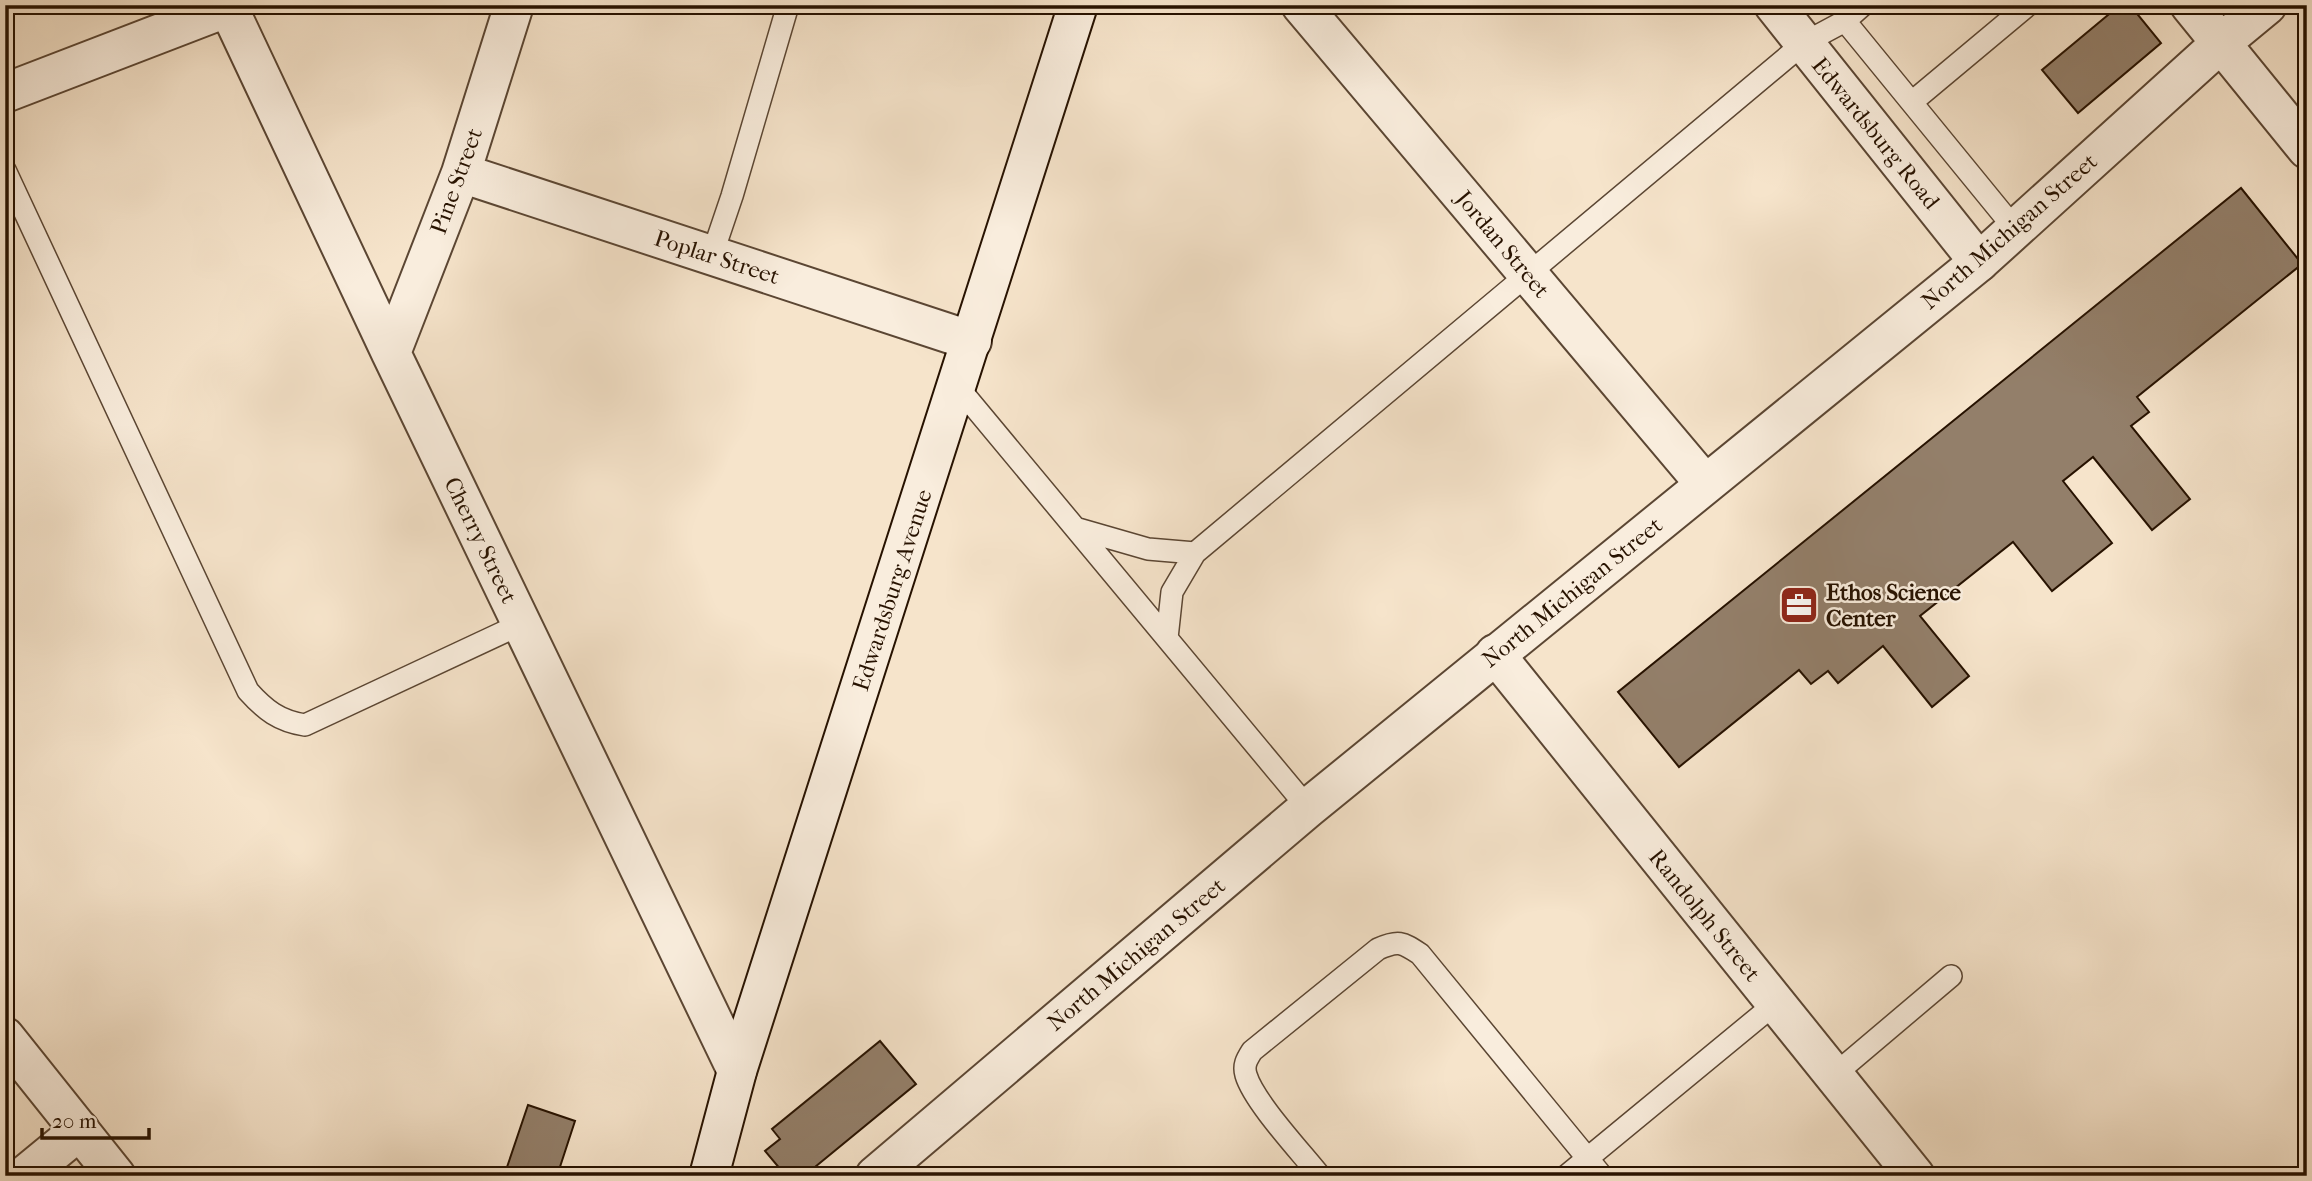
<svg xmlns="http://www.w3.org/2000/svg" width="2312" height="1181" viewBox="0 0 2312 1181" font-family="'IM FELL French Canon',serif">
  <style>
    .building { fill: #937f6a; stroke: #271200; stroke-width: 2 }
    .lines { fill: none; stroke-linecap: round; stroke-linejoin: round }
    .service-casing { stroke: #5b4633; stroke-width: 24 }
    .minor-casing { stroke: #5b4633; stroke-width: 42 }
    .tertiary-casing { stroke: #5b4633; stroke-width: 42 }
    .secondary-casing { stroke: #271200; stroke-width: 42 }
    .service { stroke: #f9eddd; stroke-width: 21 }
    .minor { stroke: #f9eddd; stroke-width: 38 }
    .tertiary { stroke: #f9eddd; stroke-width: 38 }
    .secondary { stroke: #f9eddd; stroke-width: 38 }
    .labels { text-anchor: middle; stroke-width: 5; stroke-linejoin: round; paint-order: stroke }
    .street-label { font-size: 23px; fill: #271200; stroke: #f9eddd }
    .poi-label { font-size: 23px; font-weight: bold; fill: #271200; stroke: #f9eddd; text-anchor: start }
  </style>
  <rect width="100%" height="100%" fill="#f6e4cb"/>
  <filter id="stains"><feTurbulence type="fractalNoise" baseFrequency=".00286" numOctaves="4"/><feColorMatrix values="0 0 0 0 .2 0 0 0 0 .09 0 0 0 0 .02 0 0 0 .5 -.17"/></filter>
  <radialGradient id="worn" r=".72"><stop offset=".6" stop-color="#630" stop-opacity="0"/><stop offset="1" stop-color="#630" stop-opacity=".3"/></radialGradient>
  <path class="building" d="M 2120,5 L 2130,5 L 2161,43 L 2078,113 L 2042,70 Z
    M 2241,188 L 2302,264 L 2137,397 L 2149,412 L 2131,426 L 2190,499 L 2152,530 L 2093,457 L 2063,481 L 2112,543 L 2052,591 L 2013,542 L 1920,616 L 1969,676 L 1932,707 L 1883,646 L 1838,683 L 1828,671 L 1811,684 L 1799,670 L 1679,767 L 1618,692 Z
    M 880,1041 L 916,1084 L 804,1176 L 786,1176 L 765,1151 L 780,1139 L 772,1129 Z
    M 528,1105 L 575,1121 L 557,1176 L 504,1176 Z"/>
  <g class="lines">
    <g class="service-casing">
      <path id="service" d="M 1863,5 L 1845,21 L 2015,229
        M 1912,102 L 2028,5
        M 5,170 L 248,691 C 265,710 279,721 305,725 L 521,624
        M 712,255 L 732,196 L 788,5
        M 957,386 L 1308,808
        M 1075,528 L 1148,549 L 1195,553
        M 1167,638 L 1172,592 L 1195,553 L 1804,43 L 1845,21
        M 1834,1075 L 1951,976
        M 1320,1176 C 1301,1152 1254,1102 1246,1075 C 1243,1065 1247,1059 1252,1051 L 1378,949 C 1398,940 1402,942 1420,954 L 1602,1176
        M 1566,1176 L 1776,1003"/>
    </g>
    <g class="minor-casing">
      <path id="minor" d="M 1301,5 L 1705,484
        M 1774,5 L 1979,262
        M 228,7 L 391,353 L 737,1071
        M 5,93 L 234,5
        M 461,173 L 972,341
        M 391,353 L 461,173 L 514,5
        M 1495,654 L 1915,1176
        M 24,1176 L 80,1130"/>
    </g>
    <g class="tertiary-casing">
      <path id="tertiary" d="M 2190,5 L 2307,149
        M 5,1037 L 116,1176
        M 875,1176 L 1308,808 L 1979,262 L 2221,43 L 2267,5"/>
    </g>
    <g class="secondary-casing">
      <path id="secondary" d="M 709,1176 L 737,1071 L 1078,5"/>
    </g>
    <use href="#service" class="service"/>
    <use href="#minor" class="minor"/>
    <use href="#tertiary" class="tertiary"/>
    <use href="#secondary" class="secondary"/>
  </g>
  <defs>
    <g id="office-square" transform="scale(2.0125)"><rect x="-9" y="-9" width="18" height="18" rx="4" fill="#8f2418" stroke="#f9eddd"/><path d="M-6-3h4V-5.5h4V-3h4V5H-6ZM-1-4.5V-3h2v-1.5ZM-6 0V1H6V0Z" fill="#fff"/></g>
  </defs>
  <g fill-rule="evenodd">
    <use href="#office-square" x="1799" y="605"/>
  </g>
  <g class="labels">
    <g class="street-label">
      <text transform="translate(1876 133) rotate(51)" y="8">Edwardsburg Road</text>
      <text transform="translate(456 181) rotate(-70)" y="8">Pine Street</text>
      <text transform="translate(2009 231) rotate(-41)" y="8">North Michigan Street</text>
      <text transform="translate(1503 244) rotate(50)" y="8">Jordan Street</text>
      <text transform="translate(717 257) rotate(18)" y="8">Poplar Street</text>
      <text transform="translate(481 540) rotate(64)" y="8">Cherry Street</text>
      <text transform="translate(892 590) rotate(-72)" y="8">Edwardsburg Avenue</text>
      <text transform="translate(1572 592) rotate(-39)" y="8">North Michigan Street</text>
      <text transform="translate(1705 915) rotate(51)" y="8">Randolph Street</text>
      <text transform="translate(1136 954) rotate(-40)" y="8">North Michigan Street</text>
    </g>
    <g class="poi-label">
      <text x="1826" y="600">Ethos Science<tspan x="1826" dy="26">Center</tspan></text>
    </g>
  </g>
  <rect width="2312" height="1181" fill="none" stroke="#f6e4cb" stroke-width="28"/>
  <rect x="7" y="7" width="2298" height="1167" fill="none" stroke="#271200" stroke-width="3.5"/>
  <rect x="14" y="14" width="2284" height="1153" fill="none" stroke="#271200" stroke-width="2"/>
  <path d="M42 1128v10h107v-10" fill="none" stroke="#271200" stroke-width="3.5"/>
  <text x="52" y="1128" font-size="21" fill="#271200" stroke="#f9eddd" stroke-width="5" paint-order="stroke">20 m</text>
  <rect width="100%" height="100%" filter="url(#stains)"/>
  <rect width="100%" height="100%" fill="url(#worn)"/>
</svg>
